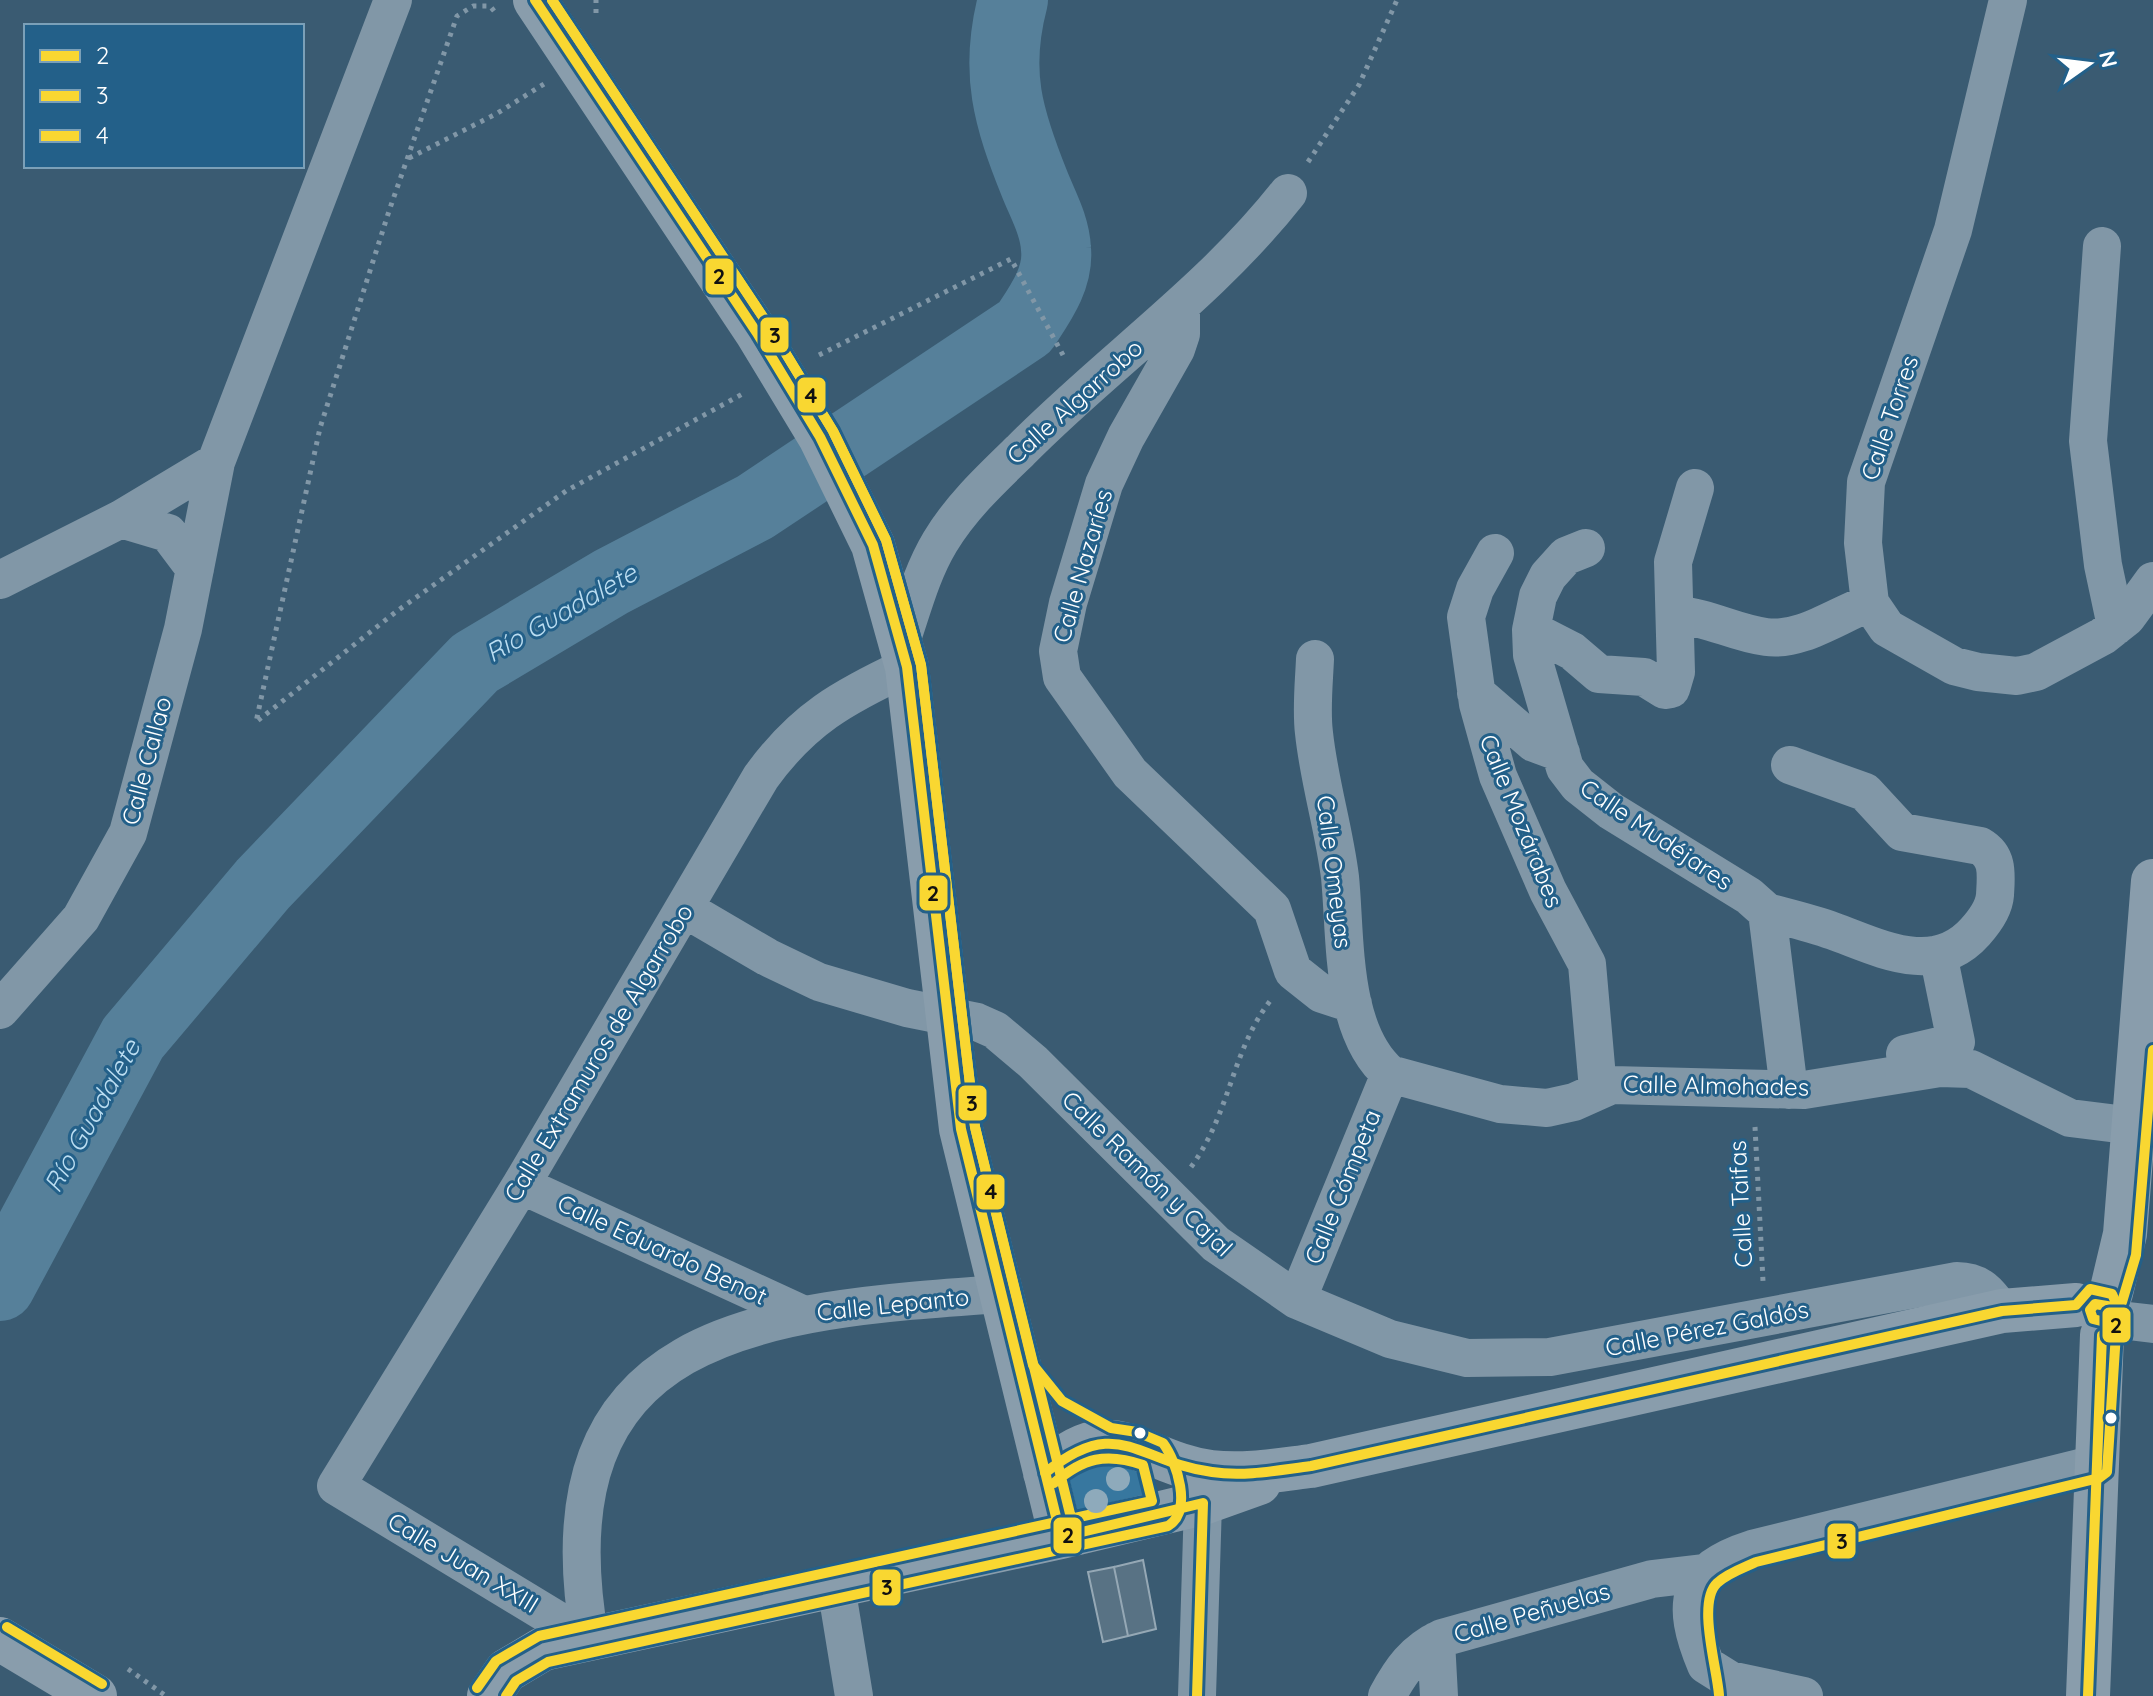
<svg xmlns="http://www.w3.org/2000/svg" width="2153" height="1696" viewBox="0 0 2153 1696" font-family="Quicksand,sans-serif">
  <style>
    .green { fill: #37779f }
    .lines { fill: none; stroke-linecap: round; stroke-linejoin: round }
    .river { stroke: #56809a; stroke-width: 70 }
    .building { fill: #587284; stroke: #95a8b5; stroke-width: 2 }
    .path { stroke: #8197a7; stroke-width: 5; stroke-dasharray: 4 6; stroke-linecap: butt }
    .street { stroke: #8197a7; stroke-width: 38 }
    .secondary { stroke: #899dac; stroke-width: 44 }
    .bus-1-casing { stroke: #236089; stroke-width: 16 }
    .bus-2-casing { stroke: #236089; stroke-width: 16 }
    .bus-3-casing { stroke: #236089; stroke-width: 16 }
    .bus-1 { stroke: #f9d731; stroke-width: 10 }
    .bus-2 { stroke: #f9d731; stroke-width: 10 }
    .bus-3 { stroke: #f9d731; stroke-width: 10 }
    .tree { fill: #8eaabb }
    .bus-dot { fill: #fff; stroke: #236089; stroke-width: 3 }
    .labels { text-anchor: middle; stroke-width: 6; stroke-linejoin: round; paint-order: stroke }
    .street-label { font-size: 24px; fill: #fff; stroke: #236089 }
    .water-label { font-size: 26px; font-style: italic; fill: #bbddf1; stroke: #236089 }
    .line-badge { stroke: #236089; stroke-width: 3 }
    .pale-badge-label { font-size: 22px; text-anchor: middle; font-weight: bold; fill: #111 }
  </style>
  <rect width="100%" height="100%" fill="#3a5b72"/>
  <path class="green" d="M 1136,1463 L 1147,1495 L 1073,1512 L 1064,1476 L 1079,1465 Z"/>
  <g class="lines">
    <path class="river" d="M 0,1286 L 133,1038 L 263,884 L 475,663 L 611,582 L 755,507 L 1025,327 C 1040,304 1059,278 1056,249 C 1055,226 1043,205 1035,185 C 1008,118 994,72 1013,0"/>
  </g>
  <path class="building" d="M 1143,1560 L 1156,1629 L 1128,1636 L 1114,1567 Z
    M 1114,1567 L 1128,1636 L 1103,1642 L 1088,1572 Z"/>
  <g class="lines">
    <path class="path" d="M 494,11 L 490,6 L 473,6 L 457,16 L 389,211 L 320,428 L 256,722 L 397,611 L 566,491 L 746,392
      M 596,13 L 596,0
      M 409,158 L 496,114 L 544,84
      M 1308,162 L 1359,85 L 1397,0
      M 819,355 L 1011,259 L 1064,357
      M 1755,1127 L 1763,1281
      M 1191,1167 C 1231,1112 1231,1052 1270,1001
      M 128,1669 L 166,1696"/>
    <path class="street" d="M 2008,0 L 1953,230 L 1866,482 L 1863,543 L 1870,603 L 1887,628 L 1954,666 L 1978,672 L 2017,676 L 2036,672 L 2103,636 L 2127,617 L 2153,581
      M 2102,246 L 2088,441 L 2103,565 L 2116,626
      M 1181,308 L 1181,334 L 1176,349 L 1126,437 L 1104,484 L 1068,603 L 1058,651 L 1062,677 L 1130,773 L 1272,909 L 1293,971 L 1322,994 L 1353,1004
      M 121,519 L 168,533 L 195,569
      M 1586,548 L 1566,556 L 1548,576 L 1538,596 L 1531,630 L 1532,655 L 1565,768 L 1578,785 L 1611,811 L 1749,896 L 1767,912 L 1789,1090
      M 1495,553 L 1475,589 L 1466,617 L 1478,704 L 1498,776 L 1548,891 L 1587,964 L 1598,1089
      M 0,580 L 121,519 L 216,462
      M 1676,615 C 1709,617 1734,633 1766,637 C 1801,642 1837,615 1870,603
      M 1531,630 L 1572,651 L 1599,674 L 1644,677 L 1665,690 L 1671,689 L 1676,672 L 1673,562 L 1695,488
      M 902,639 C 913,606 922,572 940,542 C 961,507 991,479 1020,451 C 1108,362 1210,292 1288,193
      M 1315,659 C 1314,683 1311,709 1314,733 C 1319,781 1334,829 1340,877 C 1346,937 1340,1031 1390,1074
      M 1476,693 L 1534,743 L 1561,753
      M 685,909 L 767,957 L 819,982 L 907,1008 L 977,1022 L 995,1030 L 1033,1062 L 1216,1244 L 1297,1300 L 1390,1339 L 1467,1358 L 1550,1357 L 1957,1281 C 1980,1281 1989,1293 2002,1311
      M 1767,912 C 1789,918 1811,923 1833,931 C 1878,947 1934,978 1975,932 C 1984,922 1994,908 1995,895 C 1996,875 1999,857 1980,846 L 1902,832 L 1865,792 L 1790,765
      M 0,1010 L 81,918 L 128,833 L 183,629 L 216,462 L 393,0
      M 1905,1054 L 1956,1042 L 1938,954
      M 1390,1074 L 1500,1104 L 1547,1108 L 1574,1102 L 1612,1085 L 1804,1090 L 1940,1068 L 1971,1069 L 2070,1118 L 2134,1126
      M 521,1185 L 804,1315
      M 1297,1300 L 1390,1074
      M 2120,1320 L 2153,1324
      M 836,1586 L 854,1696
      M 590,1640 L 336,1486 L 521,1185 L 761,777 C 803,719 843,697 907,667
      M 590,1640 C 535,1328 759,1311 1000,1294
      M 1436,1641 L 1439,1696
      M 1197,1696 L 1203,1503
      M 1387,1696 C 1401,1670 1414,1651 1442,1638 L 1652,1579 L 1703,1573
      M 1804,1696 L 1730,1680 L 1706,1665 C 1680,1603 1686,1570 1752,1549 L 2096,1464"/>
    <path class="secondary" d="M 535,0 L 757,333 L 820,437 L 873,545 L 907,667 L 961,1129 L 1061,1537
      M 2111,1293 L 2125,1234 L 2153,881
      M 1045,1473 C 1112,1408 1140,1463 1211,1472 C 1244,1476 1278,1470 1311,1466 L 2002,1311 L 2076,1305
      M 0,1639 L 95,1696
      M 489,1696 L 506,1671 L 543,1649 L 1061,1537 L 1203,1503 L 1259,1483
      M 2088,1696 L 2102,1335"/>
    <g class="bus-1-casing">
      <path id="bus-1" d="M 535,0 L 757,333 L 820,437 L 873,545 L 907,667 L 961,1129 L 1061,1537 L 1203,1503 L 1197,1696
        M 1045,1473 C 1119,1413 1136,1462 1212,1472 C 1245,1477 1279,1470 1311,1466 L 2002,1311 L 2076,1305 L 2090,1289 L 2112,1294 L 2120,1312 L 2116,1327 L 2102,1335 L 2088,1696"/>
    </g>
    <g class="bus-2-casing">
      <path id="bus-2" d="M 1719,1695 C 1717,1668 1697,1602 1717,1583 C 1728,1573 1743,1568 1756,1562 L 2099,1478 L 2107,1472 L 2116,1333 L 2109,1323 L 2093,1319 L 2090,1310 L 2095,1304 L 2113,1307 L 2122,1302 L 2136,1255 L 2153,1050
        M 506,1696 L 516,1681 L 548,1662 L 1168,1526 C 1193,1511 1177,1462 1163,1443 L 1137,1432 L 1111,1428 L 1062,1401 L 1033,1365 L 975,1127 L 921,665 L 886,540 L 833,431 L 769,326 L 552,0"/>
    </g>
    <g class="bus-3-casing">
      <path id="bus-3" d="M 552,0 L 769,326 L 833,431 L 886,540 L 921,665 L 975,1127 L 1075,1534
        M 7,1627 L 102,1684
        M 477,1688 L 496,1661 L 539,1636 L 1152,1501 L 1143,1465 C 1106,1452 1083,1458 1054,1483"/>
    </g>
    <use href="#bus-1" class="bus-1"/>
    <use href="#bus-2" class="bus-2"/>
    <use href="#bus-3" class="bus-3"/>
  </g>
  <g class="tree">
    <circle cx="1118" cy="1479" r="12"/>
    <circle cx="1096" cy="1501" r="12"/>
  </g>
  <g class="bus-dot">
    <circle cx="2111" cy="1418" r="7"/>
    <circle cx="1140" cy="1433" r="7"/>
  </g>
  <g class="labels">
    <g class="street-label">
      <text transform="translate(1075 402) rotate(-42)" y="8">Calle Algarrobo</text>
      <text transform="translate(1890 418) rotate(-71)" y="8">Calle Torres</text>
      <text transform="translate(1083 566) rotate(-74)" y="8">Calle Nazaríes</text>
      <text transform="translate(147 761) rotate(-75)" y="8">Calle Callao</text>
      <text transform="translate(1521 821) rotate(68)" y="8">Calle Mozárabes</text>
      <text transform="translate(1656 835) rotate(34)" y="8">Calle Mudéjares</text>
      <text transform="translate(1334 872) rotate(83)" y="8">Calle Omeyas</text>
      <text transform="translate(599 1053) rotate(-59)" y="8">Calle Extramuros de Algarrobo</text>
      <text transform="translate(1716 1086) rotate(1)" y="8">Calle Almohades</text>
      <text transform="translate(1147 1174) rotate(44)" y="8">Calle Ramón y Cajal</text>
      <text transform="translate(1343 1187) rotate(-68)" y="8">Calle Cómpeta</text>
      <text transform="translate(1741 1204) rotate(-93)" y="8">Calle Taifas</text>
      <text transform="translate(662 1250) rotate(25)" y="8">Calle Eduardo Benot</text>
      <text transform="translate(893 1305) rotate(-6)" y="8">Calle Lepanto</text>
      <text transform="translate(1707 1329) rotate(-11)" y="8">Calle Pérez Galdós</text>
      <text transform="translate(463 1563) rotate(31)" y="8">Calle Juan XXIII</text>
      <text transform="translate(1532 1613) rotate(-16)" y="8">Calle Peñuelas</text>
    </g>
    <g class="water-label">
      <text transform="translate(561 613) rotate(-30)" y="9">Río Guadalete</text>
      <text transform="translate(92 1116) rotate(-61)" y="9">Río Guadalete</text>
    </g>
  </g>
  <g class="line-badge">
    <rect x="704" y="257" width="31" height="39" rx="8" fill="#f9d731"/>
    <rect x="759" y="316" width="31" height="38" rx="8" fill="#f9d731"/>
    <rect x="796" y="376" width="31" height="38" rx="8" fill="#f9d731"/>
    <rect x="918" y="874" width="31" height="38" rx="8" fill="#f9d731"/>
    <rect x="957" y="1084" width="31" height="38" rx="8" fill="#f9d731"/>
    <rect x="975" y="1173" width="31" height="38" rx="8" fill="#f9d731"/>
    <rect x="2101" y="1306" width="31" height="38" rx="8" fill="#f9d731"/>
    <rect x="1052" y="1516" width="31" height="39" rx="8" fill="#f9d731"/>
    <rect x="1826" y="1522" width="31" height="38" rx="8" fill="#f9d731"/>
    <rect x="871" y="1568" width="31" height="39" rx="8" fill="#f9d731"/>
  </g>
  <g class="pale-badge-label">
    <text x="719" y="284">2</text>
    <text x="775" y="343">3</text>
    <text x="811" y="403">4</text>
    <text x="933" y="901">2</text>
    <text x="972" y="1111">3</text>
    <text x="991" y="1199">4</text>
    <text x="2116" y="1333">2</text>
    <text x="1068" y="1543">2</text>
    <text x="1842" y="1549">3</text>
    <text x="887" y="1595">3</text>
  </g>
  <rect x="24" y="24" width="280" height="144" fill="#236089" stroke="#7ba0b8" stroke-width="2"/>
  <rect x="40" y="50" width="40" height="12" fill="#f9d731" stroke="#7ba0b8" stroke-width="2"/>
  <text x="96" y="64" font-size="24" fill="#ffffff">2</text>
  <rect x="40" y="90" width="40" height="12" fill="#f9d731" stroke="#7ba0b8" stroke-width="2"/>
  <text x="96" y="104" font-size="24" fill="#ffffff">3</text>
  <rect x="40" y="130" width="40" height="12" fill="#f9d731" stroke="#7ba0b8" stroke-width="2"/>
  <text x="96" y="144" font-size="24" fill="#ffffff">4</text>
  <g transform="translate(2089 64) rotate(76)" stroke="#236089" stroke-width="6" paint-order="stroke">
  <path d="M0-6L14 30L0 20L-14 30Z" fill="#ffffff"/>
  <text y="-12" font-size="22" font-weight="bold" text-anchor="middle" fill="#ffffff">N</text>
  </g>
</svg>
